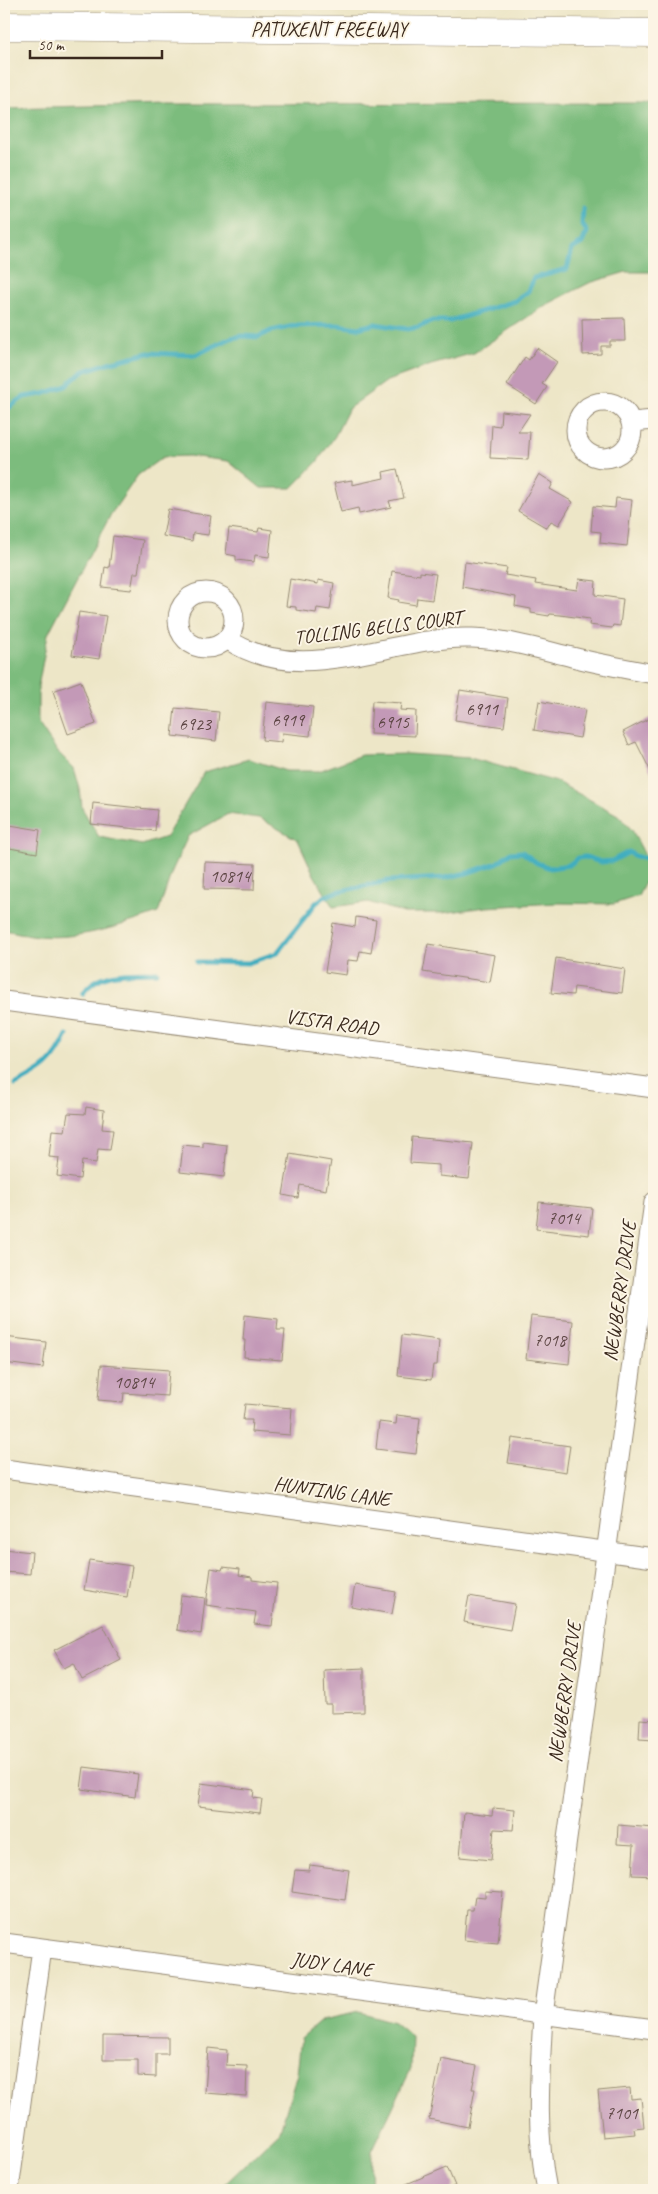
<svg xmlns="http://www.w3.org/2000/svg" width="658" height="2194" viewBox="0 0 658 2194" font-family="Caveat,sans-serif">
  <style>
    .forest { fill: #7cbc7d; stroke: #5c734e }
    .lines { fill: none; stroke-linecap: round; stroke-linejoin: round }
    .stream { stroke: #40adbf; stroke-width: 5 }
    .building { fill: #c399b7 }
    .minor-casing { stroke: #948872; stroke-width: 21 }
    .motorway-casing { stroke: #948872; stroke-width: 29 }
    .minor { stroke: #fff; stroke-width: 19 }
    .motorway { stroke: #fff; stroke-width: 28 }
    .labels { text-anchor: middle; stroke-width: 4; stroke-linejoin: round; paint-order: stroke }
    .number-label { font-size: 18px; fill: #5d4644 }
    .street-label { font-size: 20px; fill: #3b2a1e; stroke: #fcf5e5 }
  </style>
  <rect width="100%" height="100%" fill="#fcf5e5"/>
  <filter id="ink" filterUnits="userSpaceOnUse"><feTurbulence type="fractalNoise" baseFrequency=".02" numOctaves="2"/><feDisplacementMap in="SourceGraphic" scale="10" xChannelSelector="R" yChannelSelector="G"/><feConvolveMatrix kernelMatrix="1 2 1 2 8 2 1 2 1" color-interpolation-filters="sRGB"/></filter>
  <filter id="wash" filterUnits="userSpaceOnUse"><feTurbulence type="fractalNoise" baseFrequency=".0096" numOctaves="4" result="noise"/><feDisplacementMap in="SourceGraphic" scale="20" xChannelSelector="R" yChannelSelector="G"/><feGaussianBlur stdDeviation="1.12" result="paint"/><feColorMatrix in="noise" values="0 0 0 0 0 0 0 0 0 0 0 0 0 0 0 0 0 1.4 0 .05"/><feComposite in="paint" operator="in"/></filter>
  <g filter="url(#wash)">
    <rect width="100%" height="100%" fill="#ede6c7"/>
    <path class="forest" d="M 654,103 L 654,272 L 626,272 L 589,283 L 544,306 L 474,353 L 431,365 L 387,381 L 349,408 L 335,436 L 317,462 L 292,488 L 261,488 L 228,461 L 189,456 L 163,457 L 138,475 L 111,514 L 48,634 L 38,687 L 38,723 L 57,751 L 74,768 L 80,789 L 82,808 L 99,837 L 142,845 L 166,837 L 204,772 L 249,759 L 286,771 L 319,771 L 361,755 L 408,754 L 470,758 L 557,782 L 618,815 L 632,830 L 652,869 L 638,896 L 614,904 L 557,903 L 486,907 L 442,913 L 404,913 L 368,902 L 333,907 L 314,875 L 298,840 L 259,818 L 228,814 L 188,836 L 172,871 L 158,913 C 120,926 80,940 38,936 C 27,935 15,932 4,930 L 4,108 L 168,104 Z
      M 358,2012 L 394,2022 L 412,2037 L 411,2069 L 372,2151 L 371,2190 L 219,2190 L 280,2131 L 297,2074 L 301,2038 L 322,2020 Z"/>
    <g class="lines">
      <path class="stream" d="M 4,411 L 24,397 L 43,394 L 66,386 L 81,372 L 108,363 L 148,353 L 195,355 L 231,338 L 242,336 L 258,337 L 271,331 L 294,326 L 337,325 L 358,328 L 375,324 L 407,329 L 419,327 L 432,321 L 450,321 L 515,301 L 528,291 L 534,278 L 567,269 L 572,249 L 582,243 L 587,232 L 582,224 L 583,208
        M 197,962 L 248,963 L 277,953 L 316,903 L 324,897 L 336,892 L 388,881 L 444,878 L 467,873 L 497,863 L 510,853 L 522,852 L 537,863 L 550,868 L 569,865 L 578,858 L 585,857 L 601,862 L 612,861 L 629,852 C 636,858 646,861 654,855
        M 83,993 C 100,969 130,973 157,972
        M 15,1085 C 43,1071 54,1064 67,1035"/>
    </g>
    <g id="blocks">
      <path class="building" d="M 624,318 L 625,341 L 610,341 L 610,346 L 601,346 L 601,354 L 583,355 L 582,319 Z
        M 537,348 L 557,362 L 542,384 L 547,387 L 536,404 L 507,385 L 525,357 L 529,360 Z
        M 501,411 L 530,414 L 518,432 L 530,432 L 528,460 L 490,458 L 492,425 L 500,426 Z
        M 397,469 L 404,498 L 389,501 L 391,507 L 359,514 L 358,508 L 341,512 L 334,483 L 352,480 L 352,485 L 384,478 L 383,472 Z
        M 539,474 L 553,483 L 550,489 L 573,502 L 559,525 L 551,521 L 547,528 L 518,511 Z
        M 616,498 L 632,500 L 627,546 L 600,543 L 601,532 L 591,531 L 593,506 L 615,508 Z
        M 168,509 L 211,516 L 208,535 L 193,533 L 192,541 L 163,536 Z
        M 229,528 L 258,532 L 259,528 L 272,530 L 269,557 L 255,555 L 254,562 L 236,560 L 236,556 L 226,554 Z
        M 113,536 L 143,540 L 138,573 L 134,573 L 131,590 L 102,587 L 105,567 L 109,568 Z
        M 465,562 L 507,568 L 505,575 L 536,580 L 535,584 L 577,590 L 579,579 L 596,581 L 595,595 L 623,599 L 620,626 L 613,625 L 612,628 L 589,625 L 590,619 L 560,615 L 550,614 L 549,616 L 531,613 L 531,609 L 515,606 L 516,597 L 462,587 Z
        M 392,571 L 420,575 L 420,572 L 436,574 L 432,600 L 417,598 L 416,605 L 398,602 L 399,600 L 388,598 Z
        M 290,579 L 318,584 L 318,580 L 334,583 L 330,610 L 317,608 L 316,613 L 296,610 L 296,607 L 286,606 Z
        M 79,612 L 106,616 L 99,659 L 72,655 Z
        M 81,681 L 96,724 L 68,734 L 53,691 Z
        M 460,690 L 508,698 L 504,727 L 455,720 Z
        M 372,701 L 401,703 L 400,710 L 416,711 L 415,736 L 370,734 Z
        M 539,701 L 585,710 L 580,738 L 534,730 Z
        M 266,702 L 313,707 L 310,736 L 282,733 L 281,742 L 262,740 Z
        M 175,708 L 219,712 L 216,741 L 172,736 Z
        M 654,716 L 654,778 L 636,742 L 629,745 L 623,732 Z
        M 93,803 L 157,810 L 155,831 L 91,824 Z
        M 4,824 L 40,830 L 37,853 L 4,847 Z
        M 205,862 L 255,864 L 254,890 L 204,889 Z
        M 356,917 L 376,920 L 371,953 L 360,951 L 358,961 L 348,960 L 346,975 L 325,972 L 333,923 L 355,927 Z
        M 428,944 L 495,955 L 490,982 L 423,972 Z
        M 556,958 L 625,969 L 622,993 L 574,987 L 573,995 L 551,993 Z
        M 86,1107 L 104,1110 L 102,1129 L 113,1130 L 110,1150 L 98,1149 L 96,1163 L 82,1161 L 80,1179 L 57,1176 L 59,1158 L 49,1157 L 52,1130 L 65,1131 L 68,1113 L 85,1114 Z
        M 412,1137 L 473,1143 L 469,1179 L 439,1176 L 439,1165 L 410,1163 Z
        M 203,1142 L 227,1145 L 224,1177 L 180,1172 L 183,1145 L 203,1147 Z
        M 290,1154 L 331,1161 L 326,1190 L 300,1185 L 298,1198 L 283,1195 Z
        M 539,1202 L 592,1208 L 589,1235 L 536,1229 Z
        M 245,1315 L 278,1319 L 277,1330 L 285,1330 L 282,1360 L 244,1357 L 245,1340 L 243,1340 Z
        M 531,1316 L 573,1321 L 569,1364 L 526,1359 Z
        M 402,1335 L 439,1340 L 437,1365 L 433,1365 L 431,1380 L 398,1376 Z
        M 4,1337 L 46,1342 L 43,1368 L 4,1363 Z
        M 101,1365 L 169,1370 L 167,1396 L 124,1393 L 123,1402 L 98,1400 Z
        M 245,1404 L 292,1408 L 290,1435 L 251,1432 L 252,1420 L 243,1420 Z
        M 397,1415 L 420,1418 L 416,1454 L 376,1449 L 379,1422 L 396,1424 Z
        M 512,1438 L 570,1446 L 566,1472 L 508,1463 Z
        M 4,1549 L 32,1552 L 30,1574 L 4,1572 Z
        M 89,1560 L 132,1566 L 127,1597 L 84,1590 Z
        M 223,1567 L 240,1569 L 239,1575 L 252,1577 L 252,1580 L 277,1583 L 272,1626 L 254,1624 L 256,1612 L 206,1605 L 211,1568 L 222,1570 Z
        M 355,1585 L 396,1592 L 392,1614 L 351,1607 Z
        M 181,1595 L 205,1598 L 201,1634 L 177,1630 Z
        M 469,1596 L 515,1604 L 510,1630 L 464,1622 Z
        M 103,1625 L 121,1660 L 82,1680 L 74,1663 L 64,1668 L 54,1650 Z
        M 364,1668 L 364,1712 L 331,1713 L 331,1704 L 325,1704 L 324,1670 Z
        M 640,1719 L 654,1720 L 654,1740 L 639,1739 Z
        M 84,1767 L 138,1774 L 135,1797 L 81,1789 Z
        M 201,1783 L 254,1790 L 253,1798 L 262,1799 L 260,1813 L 198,1806 Z
        M 493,1808 L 515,1810 L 513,1830 L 494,1829 L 491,1860 L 460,1857 L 464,1812 L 492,1815 Z
        M 618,1825 L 654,1828 L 654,1876 L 632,1875 L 634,1845 L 617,1844 Z
        M 310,1865 L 349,1870 L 345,1900 L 292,1892 L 295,1870 L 309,1871 Z
        M 485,1891 L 503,1892 L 498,1943 L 464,1940 L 467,1910 L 473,1910 L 475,1896 L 485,1897 Z
        M 103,2036 L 168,2037 L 168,2054 L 156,2054 L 156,2077 L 138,2076 L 138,2060 L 103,2060 Z
        M 208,2048 L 227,2050 L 226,2065 L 247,2066 L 246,2096 L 205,2093 Z
        M 441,2059 L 477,2066 L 472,2089 L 475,2089 L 468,2127 L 429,2119 Z
        M 630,2088 L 631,2099 L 641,2098 L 644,2127 L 634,2128 L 635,2134 L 603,2137 L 598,2091 Z
        M 447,2167 L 455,2186 L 452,2187 L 454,2190 L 392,2190 Z"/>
    </g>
  </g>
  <g filter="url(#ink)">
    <use href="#blocks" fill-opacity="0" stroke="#948872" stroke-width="1"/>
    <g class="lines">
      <g class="minor-casing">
        <path id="minor" d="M576 430a28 28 0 1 1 56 0a28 28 0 1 1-56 0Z
          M 632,422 L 654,420
          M178 620a28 28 0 1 1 56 0a28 28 0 1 1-56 0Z
          M 227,639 C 303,690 390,635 472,638 C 506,639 539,649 572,657 C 600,664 627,669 654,674
          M 4,1001 L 654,1088
          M 4,1469 L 654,1558
          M 4,1943 L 654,2029
          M 9,2190 L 42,1948
          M 547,2190 C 535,2132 540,2073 543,2015 L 654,1202"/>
      </g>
      <g class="motorway-casing">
        <path id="motorway" d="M 4,26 L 654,33"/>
      </g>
      <use href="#minor" class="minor"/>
      <use href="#motorway" class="motorway"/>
    </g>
  </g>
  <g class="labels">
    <g class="number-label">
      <text x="482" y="715">6911</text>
      <text x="288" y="726">6919</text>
      <text x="393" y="728">6915</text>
      <text x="195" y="730">6923</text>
      <text x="230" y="882">10814</text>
      <text x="564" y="1224">7014</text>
      <text x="550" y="1346">7018</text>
      <text x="134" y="1388">10814</text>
      <text x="622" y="2119">7101</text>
    </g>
    <g class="street-label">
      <text x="329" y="36">PATUXENT FREEWAY</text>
      <text transform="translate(378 627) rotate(-7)" y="7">TOLLING BELLS COURT</text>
      <text transform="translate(332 1022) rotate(8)" y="7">VISTA ROAD</text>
      <text transform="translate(619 1291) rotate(-82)" y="7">NEWBERRY DRIVE</text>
      <text transform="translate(332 1491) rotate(8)" y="7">HUNTING LANE</text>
      <text transform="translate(564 1692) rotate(-82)" y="7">NEWBERRY DRIVE</text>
      <text transform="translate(332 1964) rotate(8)" y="7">JUDY LANE</text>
    </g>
  </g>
  <rect width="658" height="2194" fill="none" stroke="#fcf5e5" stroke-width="20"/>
  <path d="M30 50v8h132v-8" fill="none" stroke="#3b2a1e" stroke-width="2.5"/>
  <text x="38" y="50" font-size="15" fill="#3b2a1e" stroke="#fcf5e5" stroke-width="4" paint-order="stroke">50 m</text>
</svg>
